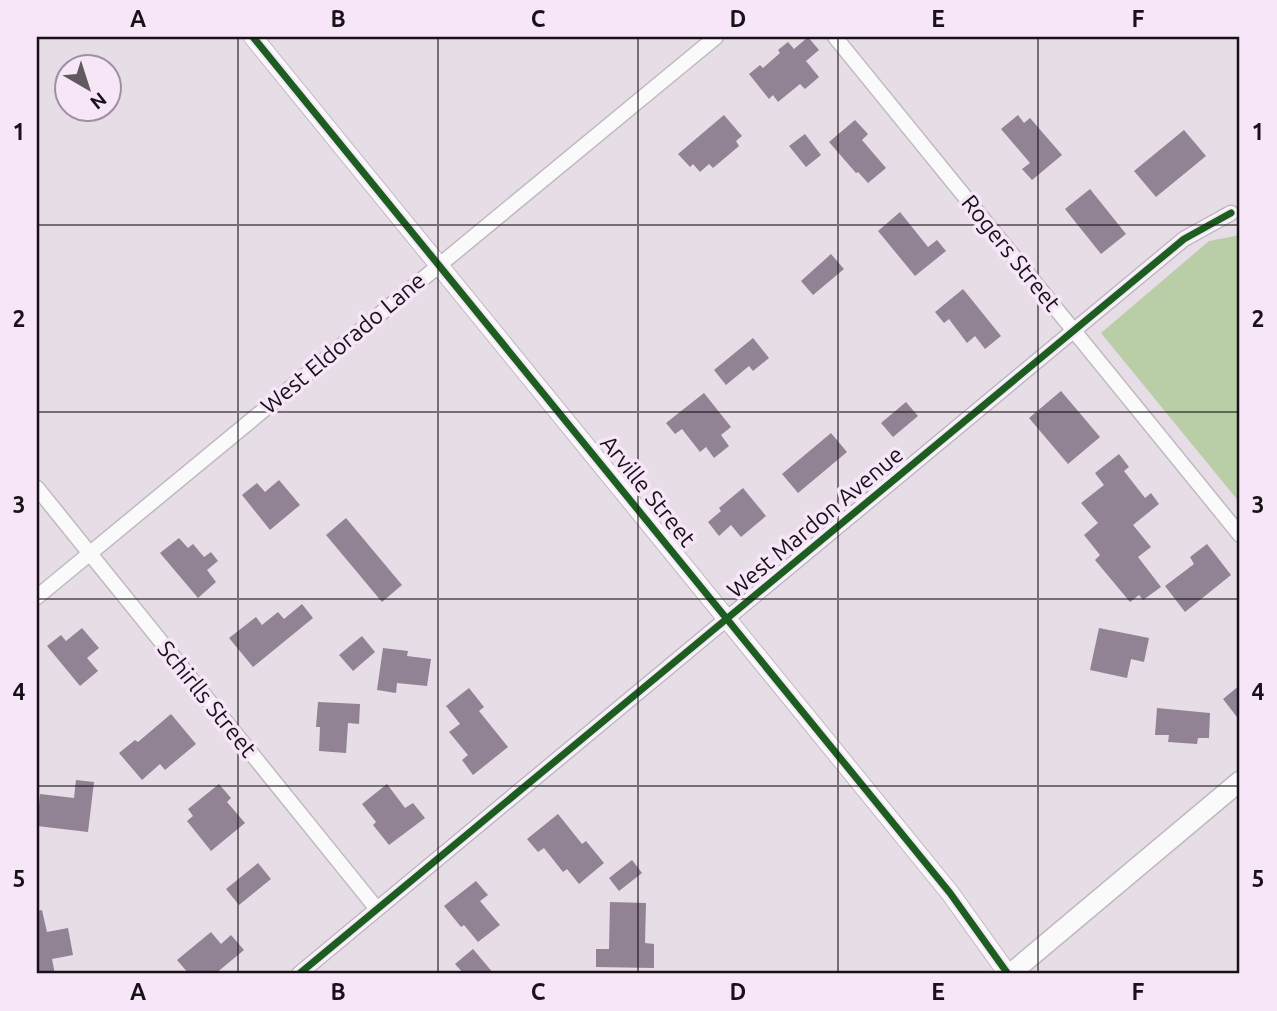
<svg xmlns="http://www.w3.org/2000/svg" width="1277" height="1011" viewBox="0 0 1277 1011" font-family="Ubuntu,sans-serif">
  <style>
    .green { fill: #b9cea7 }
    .building { fill: #918393 }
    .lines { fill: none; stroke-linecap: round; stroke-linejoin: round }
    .minor-casing { stroke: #c0b9c1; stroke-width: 17 }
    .tertiary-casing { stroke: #c0b9c1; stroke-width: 20 }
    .secondary-casing { stroke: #c0b9c1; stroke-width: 22 }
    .minor { stroke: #fbfafb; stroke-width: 14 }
    .tertiary { stroke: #fbfafb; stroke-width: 18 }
    .secondary { stroke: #fbfafb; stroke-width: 19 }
    .cycleway-casing { stroke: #f6e6f8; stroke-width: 11 }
    .cycleway { stroke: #1b5e20; stroke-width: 7 }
    .grid { fill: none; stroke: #181218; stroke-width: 2; stroke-opacity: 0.55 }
    .labels { text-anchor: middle; stroke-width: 7; stroke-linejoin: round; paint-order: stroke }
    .street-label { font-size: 23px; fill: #181218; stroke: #f6e6f8 }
    .neatline { fill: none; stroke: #181218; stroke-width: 2.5 }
    .grid-label { font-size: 23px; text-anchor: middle; font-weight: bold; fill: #181218 }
  </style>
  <rect width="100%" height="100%" fill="#e6dde7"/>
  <path class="green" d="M 1240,235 L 1240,503 L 1101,333 L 1209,241 Z"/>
  <path class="building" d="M 808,37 L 819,50 L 806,61 L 819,77 L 805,89 L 800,84 L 778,102 L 773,95 L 769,99 L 749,74 L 760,65 L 763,68 L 780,53 L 778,50 L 788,42 L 794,49 Z
    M 724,115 L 742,136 L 736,141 L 739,146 L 713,168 L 709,164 L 700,172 L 693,164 L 690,167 L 678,154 Z
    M 1018,115 L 1024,123 L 1030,118 L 1062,155 L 1032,180 L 1022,169 L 1030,163 L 1001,129 Z
    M 855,120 L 868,134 L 862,140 L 886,168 L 868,183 L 858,172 L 856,173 L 829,142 Z
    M 1184,130 L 1206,156 L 1156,197 L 1134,171 Z
    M 805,134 L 821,155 L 806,167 L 789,146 Z
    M 1090,189 L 1126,234 L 1101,254 L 1065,209 Z
    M 900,212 L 928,247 L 937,240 L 946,251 L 915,276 L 878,231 Z
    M 831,254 L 844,269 L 813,295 L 801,281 Z
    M 963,289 L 1001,336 L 985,349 L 975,336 L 967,343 L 949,319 L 944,323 L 935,312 Z
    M 753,338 L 769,358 L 753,371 L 749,366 L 726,385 L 714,370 Z
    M 1061,391 L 1100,437 L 1068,464 L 1029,418 Z
    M 704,393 L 731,427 L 721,435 L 729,446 L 714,458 L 706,447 L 700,452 L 682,429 L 675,434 L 666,423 Z
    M 906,402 L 918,416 L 893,437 L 881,423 Z
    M 831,433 L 847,452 L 798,493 L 782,474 Z
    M 1119,454 L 1129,467 L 1124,471 L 1145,498 L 1151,493 L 1159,504 L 1133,525 L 1151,547 L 1138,557 L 1161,587 L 1143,600 L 1139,595 L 1130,602 L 1095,560 L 1100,555 L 1084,535 L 1098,523 L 1081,503 L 1104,485 L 1095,473 Z
    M 279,480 L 300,505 L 270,530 L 242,495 L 257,483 L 265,492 Z
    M 743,488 L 766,516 L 741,537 L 731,525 L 719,536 L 708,522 L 721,511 L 719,508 Z
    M 346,518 L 402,585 L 382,602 L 326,535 Z
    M 179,538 L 188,548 L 193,544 L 204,557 L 211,552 L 218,561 L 207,570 L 216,582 L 198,598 L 160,553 Z
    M 1207,544 L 1231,575 L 1185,612 L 1165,586 L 1194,564 L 1190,557 Z
    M 302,604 L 313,618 L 253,667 L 229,638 L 256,617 L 262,625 L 278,612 L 284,619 Z
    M 82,628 L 99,648 L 87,658 L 98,671 L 80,686 L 47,646 L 61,635 L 66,641 Z
    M 1099,628 L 1149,638 L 1144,662 L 1131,659 L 1127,678 L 1090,670 Z
    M 362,636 L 375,652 L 353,671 L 339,655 Z
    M 383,648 L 408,651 L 407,656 L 431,659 L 427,686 L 397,683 L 396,693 L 377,690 Z
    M 1240,685 L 1240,721 L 1223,699 Z
    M 469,688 L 484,707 L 479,711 L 508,747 L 473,775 L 462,760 L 468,755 L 449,732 L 460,724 L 446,706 Z
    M 318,702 L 360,704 L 359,724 L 348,723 L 346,753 L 319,751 L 320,727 L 316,727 Z
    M 1157,708 L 1210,713 L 1209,738 L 1198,738 L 1197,744 L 1168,742 L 1169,735 L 1155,735 Z
    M 171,714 L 196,744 L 165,770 L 160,764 L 142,780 L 119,753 L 135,740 L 138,742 Z
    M 76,780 L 94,782 L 88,832 L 37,826 L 40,794 L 74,798 Z
    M 219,784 L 231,798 L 227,802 L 245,823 L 211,851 L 187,821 L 193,816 L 188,809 Z
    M 387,784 L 405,808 L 413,803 L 425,818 L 389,845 L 373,825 L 376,822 L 362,804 Z
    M 558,814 L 582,844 L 586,841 L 604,863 L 579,884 L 567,869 L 563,872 L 544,848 L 538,852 L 527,839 Z
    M 632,860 L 642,873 L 619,891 L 609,878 Z
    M 258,863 L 271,879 L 239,905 L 226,889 Z
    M 476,881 L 488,895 L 480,901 L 500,925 L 478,942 L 464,925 L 461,927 L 444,906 Z
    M 610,902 L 646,903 L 645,943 L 654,944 L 654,968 L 596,967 L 596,949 L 609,949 Z
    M 42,910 L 47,932 L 68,928 L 73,955 L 52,959 L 55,974 L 37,974 L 37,911 Z
    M 211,932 L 221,944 L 231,935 L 244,950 L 215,974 L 189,974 L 177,960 Z
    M 473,949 L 494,974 L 464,974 L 455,964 Z"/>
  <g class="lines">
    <g class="minor-casing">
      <path id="minor" d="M 835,37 L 1240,535
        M 37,488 L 377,909
        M 37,597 L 716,37
        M 299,974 L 1184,239 L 1231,213"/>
    </g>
    <g class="tertiary-casing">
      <path id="tertiary" d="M 253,37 L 950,893 L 1008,974"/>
    </g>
    <g class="secondary-casing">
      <path id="secondary" d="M 1010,974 L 1240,781"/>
    </g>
    <use href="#minor" class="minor"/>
    <use href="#tertiary" class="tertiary"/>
    <use href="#secondary" class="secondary"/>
    <g class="cycleway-casing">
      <path id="cycleway" d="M 253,37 L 950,893 L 1008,974
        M 299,974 L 1184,239 L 1231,213"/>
    </g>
    <use href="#cycleway" class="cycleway"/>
  </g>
  <path class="grid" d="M 238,37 L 238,974M 438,37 L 438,974M 638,37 L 638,974M 838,37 L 838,974M 1038,37 L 1038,974M 37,225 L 1240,225M 37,412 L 1240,412M 37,599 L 1240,599M 37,786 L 1240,786"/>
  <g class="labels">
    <g class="street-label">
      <text transform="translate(1011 253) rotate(51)" y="8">Rogers Street</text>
      <text transform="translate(343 343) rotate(-40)" y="8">West Eldorado Lane</text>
      <text transform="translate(648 491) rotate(51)" y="8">Arville Street</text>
      <text transform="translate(815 522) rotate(-40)" y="8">West Mardon Avenue</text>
      <text transform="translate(207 699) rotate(51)" y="8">Schirlls Street</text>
    </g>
  </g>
  <rect width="1277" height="1011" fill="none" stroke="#f6e6f8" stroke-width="77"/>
  <g transform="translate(88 88) rotate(141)"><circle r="33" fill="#f6e6f8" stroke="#9d919e" stroke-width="2"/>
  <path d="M0-5L12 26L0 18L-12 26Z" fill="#605960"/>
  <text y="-10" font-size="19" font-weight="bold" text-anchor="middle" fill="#181218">N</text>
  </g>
  <rect x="38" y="38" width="1200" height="934" class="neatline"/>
  <g class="grid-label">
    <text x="138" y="27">A</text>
    <text x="338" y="27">B</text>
    <text x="538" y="27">C</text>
    <text x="738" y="27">D</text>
    <text x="938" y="27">E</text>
    <text x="1138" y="27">F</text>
    <text x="19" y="140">1</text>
    <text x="1258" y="140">1</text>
    <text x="19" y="327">2</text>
    <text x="1258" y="327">2</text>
    <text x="19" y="513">3</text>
    <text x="1258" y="513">3</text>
    <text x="19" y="700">4</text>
    <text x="1258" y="700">4</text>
    <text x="19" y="887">5</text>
    <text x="1258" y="887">5</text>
    <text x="138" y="1000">A</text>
    <text x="338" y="1000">B</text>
    <text x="538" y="1000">C</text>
    <text x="738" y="1000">D</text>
    <text x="938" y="1000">E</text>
    <text x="1138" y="1000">F</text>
  </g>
</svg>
